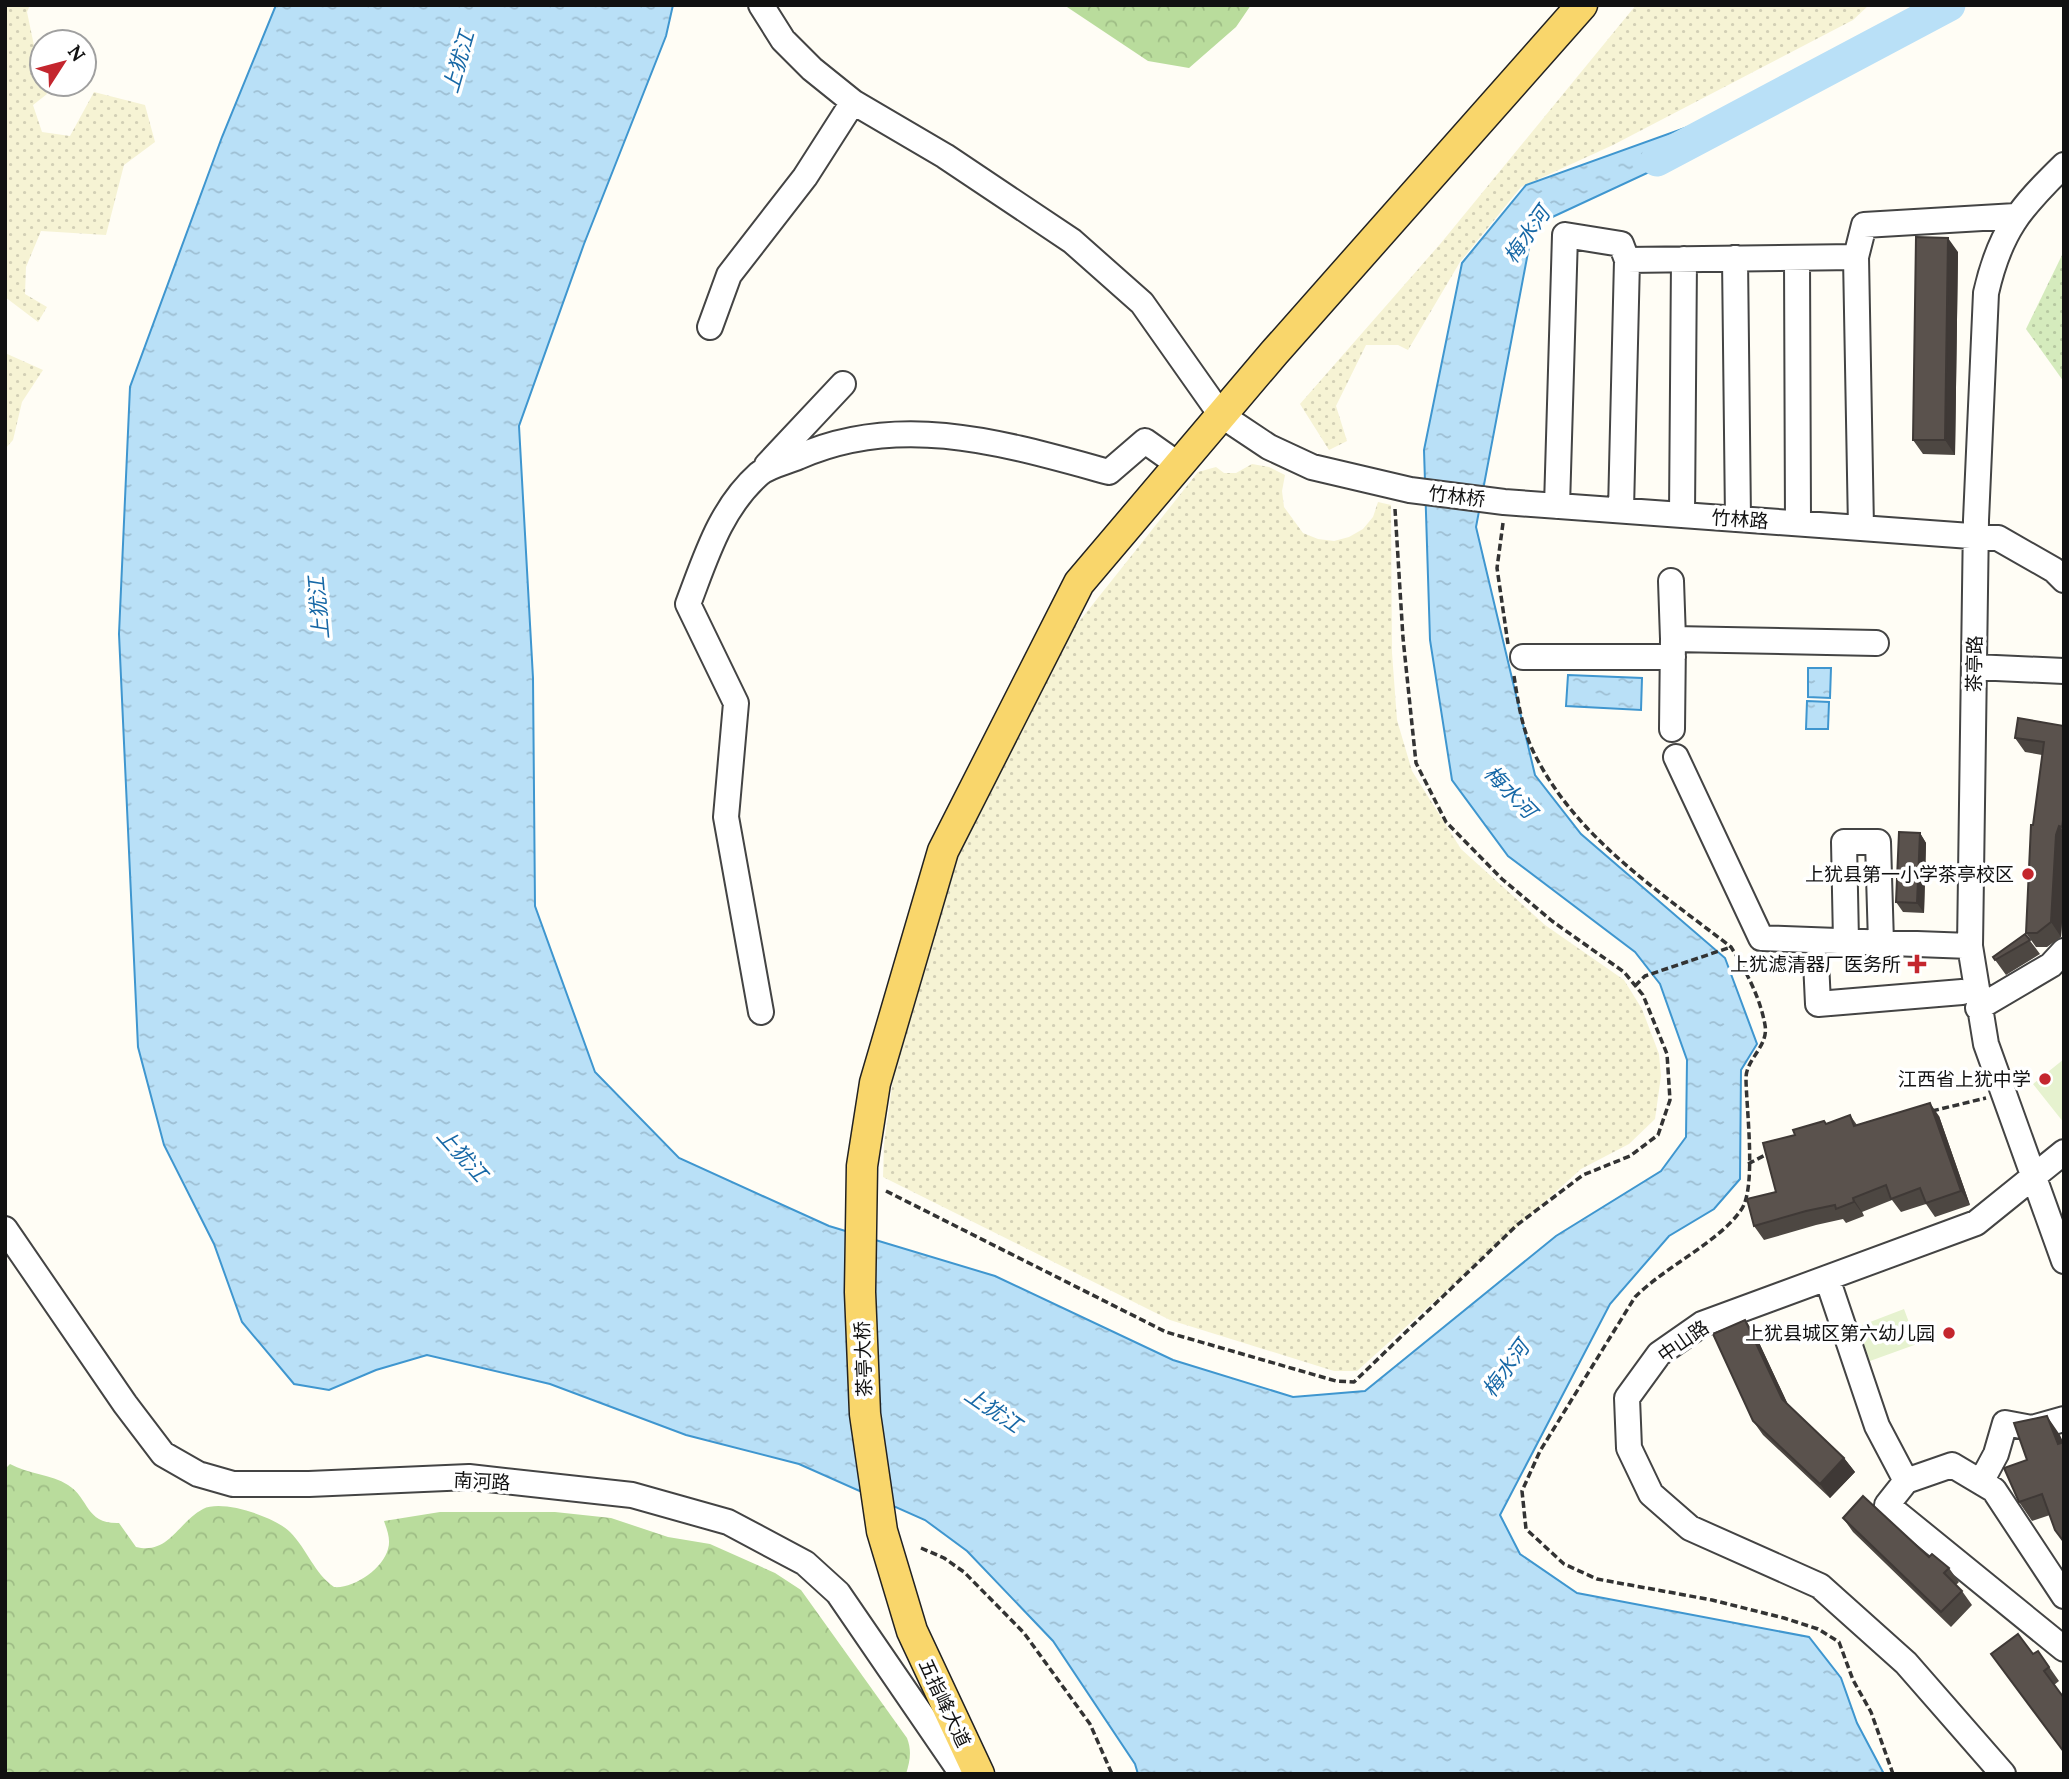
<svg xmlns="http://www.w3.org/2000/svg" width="2069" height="1779" viewBox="0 0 2069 1779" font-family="Lora,'Noto Sans SC',serif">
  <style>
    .farmland { fill: url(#farmland-dots) }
    .grass { fill: url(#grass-dots) }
    .forest { fill: url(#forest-crowns) }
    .pitch { fill: #e6f2cf }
    .water { fill: url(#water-ripples); stroke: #3f96cf; stroke-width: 2 }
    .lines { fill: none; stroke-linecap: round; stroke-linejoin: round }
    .river { stroke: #b9e0f7; stroke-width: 33 }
    .minor-casing { stroke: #444; stroke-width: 28 }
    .major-casing { stroke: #222; stroke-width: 33 }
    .path { stroke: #333; stroke-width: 3.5; stroke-dasharray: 7 3.5; stroke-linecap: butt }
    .minor { stroke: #fff; stroke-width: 24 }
    .major { stroke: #f9d66b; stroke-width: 30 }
    .wall { fill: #4d4742 }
    .shaded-wall { fill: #3f3936 }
    .building { fill: #5a524d; stroke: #3f3936; stroke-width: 2 }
    .poi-dot { fill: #c4262e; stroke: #fff; stroke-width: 2.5 }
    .labels { text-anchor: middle; stroke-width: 7; stroke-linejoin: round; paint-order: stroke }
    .street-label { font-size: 19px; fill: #111; stroke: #fff }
    .poi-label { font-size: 19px; fill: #111; stroke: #fff; text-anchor: end }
    .water-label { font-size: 21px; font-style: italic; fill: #1768a6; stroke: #fff }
  </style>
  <defs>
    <pattern id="farmland-dots" width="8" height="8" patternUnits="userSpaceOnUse" patternTransform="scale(1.75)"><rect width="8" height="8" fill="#f6f3d4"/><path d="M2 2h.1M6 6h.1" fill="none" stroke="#d2cfb5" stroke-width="1.8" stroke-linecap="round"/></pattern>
    <pattern id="grass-dots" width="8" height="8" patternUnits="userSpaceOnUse" patternTransform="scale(1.75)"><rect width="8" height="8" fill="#d5ebbd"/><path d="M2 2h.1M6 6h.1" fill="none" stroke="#b6c8a1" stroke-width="1.8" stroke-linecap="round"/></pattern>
    <pattern id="forest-crowns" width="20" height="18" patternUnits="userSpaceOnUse" patternTransform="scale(1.75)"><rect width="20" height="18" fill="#b9dc9c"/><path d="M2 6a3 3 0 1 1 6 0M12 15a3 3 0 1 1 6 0" fill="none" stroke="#9ebc85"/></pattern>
    <pattern id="water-ripples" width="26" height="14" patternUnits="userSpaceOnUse" patternTransform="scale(1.75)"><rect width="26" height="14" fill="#b9e0f7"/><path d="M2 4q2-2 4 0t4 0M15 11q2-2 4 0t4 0" fill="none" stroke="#9ebfd3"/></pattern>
  </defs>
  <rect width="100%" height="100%" fill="#fffdf5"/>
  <path class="farmland" d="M 5,5 L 30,5 L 27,12 L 42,84 L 47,94 L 33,105 L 42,132 L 70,136 L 94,92 L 145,105 L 155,142 L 124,165 L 106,235 L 41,231 L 26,267 L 25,294 L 47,307 L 38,322 L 5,297 Z
    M 1636,5 L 1869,5 L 1853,20 L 1613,145 L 1521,187 L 1460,262 L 1408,350 L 1398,345 L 1366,345 L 1336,406 L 1347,441 L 1329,450 L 1300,404 L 1441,243 Z
    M 5,353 L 43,370 L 22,402 L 13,440 L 5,449 Z
    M 1252,464 L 1269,467 L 1285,475 L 1282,491 L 1284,507 L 1303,533 L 1318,539 L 1334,541 L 1349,537 L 1363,529 L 1373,517 L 1378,502 L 1391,505 L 1392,653 L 1397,720 L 1412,771 L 1461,849 L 1545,925 L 1624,980 L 1642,1009 L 1659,1054 L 1661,1076 L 1655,1119 L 1629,1144 L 1581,1169 L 1357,1371 L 1334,1371 L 1170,1320 L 883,1177 L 884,1144 L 902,1016 L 953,859 L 1070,633 L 1198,472 L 1216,467 L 1224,473 L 1236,473 Z"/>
  <path class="grass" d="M 2064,251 L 2064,382 L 2026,329 Z"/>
  <path class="forest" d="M 1064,5 L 1251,5 L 1236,27 L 1189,68 L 1148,61 Z
    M 10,1464 C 28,1474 51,1474 68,1485 C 90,1499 85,1524 119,1523 L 136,1547 C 169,1555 178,1522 203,1509 C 223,1499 275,1517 290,1532 C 307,1549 314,1573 334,1587 C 353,1589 383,1569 388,1549 C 391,1539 387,1530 384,1521 L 440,1512 L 555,1512 L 611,1518 L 668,1537 L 710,1544 L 775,1573 L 801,1590 L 907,1738 C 912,1751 910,1761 906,1774 L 5,1774 L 5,1469 Z"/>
  <path class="pitch" d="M 2064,1059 L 2064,1123 L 2033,1084 Z
    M 1904,1309 L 1917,1344 L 1870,1361 L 1857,1327 Z"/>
  <path class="water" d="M 276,5 L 673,5 L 666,36 L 584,244 L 519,426 L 533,678 L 535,906 L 595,1072 L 679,1158 L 829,1226 L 995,1276 L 1173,1360 L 1293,1397 L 1365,1391 L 1556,1236 L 1661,1171 L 1686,1137 L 1687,1060 L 1660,984 L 1635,952 L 1508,856 L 1452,780 L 1430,640 L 1424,450 L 1462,263 L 1526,185 L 1693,125 L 1701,148 L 1533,226 L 1476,527 L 1535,775 L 1581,834 L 1725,958 L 1757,1044 L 1741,1070 L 1740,1179 L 1714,1209 L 1669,1236 L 1610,1304 L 1500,1515 L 1520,1554 L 1577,1593 L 1809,1637 L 1841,1678 L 1857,1723 L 1884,1774 L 1138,1774 L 1135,1764 L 1053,1641 L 967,1551 L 925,1520 L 799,1464 L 686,1435 L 550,1384 L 427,1355 L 376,1370 L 329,1390 L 294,1384 L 242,1322 L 214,1244 L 164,1145 L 138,1047 L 119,634 L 130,387 L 222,137 Z
    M 1808,668 L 1831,668 L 1830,698 L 1808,697 Z
    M 1568,675 L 1642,678 L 1641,710 L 1566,706 Z
    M 1807,701 L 1829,702 L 1828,729 L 1806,729 Z"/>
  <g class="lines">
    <path class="river" d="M 1657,160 L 1949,5"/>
    <g class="minor-casing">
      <path id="minor" d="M 761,5 L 783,40 L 812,69 L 853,102 L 945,156 L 1072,241 L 1142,303 L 1221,415 L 1269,447 L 1312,467 L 1410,490 L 1504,502 L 1998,538 L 2054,570 L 2064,580
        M 2064,165 C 2020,208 2000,231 1986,293 L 1976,520 L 1970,946 L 1986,1044 L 2064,1261
        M 1856,257 L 1861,528
        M 1735,258 L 1738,519
        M 1797,258 L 1798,523
        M 710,327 L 729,275 L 805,177 L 853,102
        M 767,465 L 843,384
        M 1557,506 L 1565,235 L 1621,244 L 1627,260 L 1856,257 L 1864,225 L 2016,216
        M 1621,510 L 1627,260
        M 1682,515 L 1684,259
        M 1671,581 L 1673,639
        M 1523,657 L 1673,657
        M 1974,667 L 2064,671
        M 1672,729 L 1673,639 L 1876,643
        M 1676,757 L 1761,938 L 1970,946
        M 1846,941 L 1844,842 L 1878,842 L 1881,943
        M 1816,961 L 1818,1004 L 1962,992
        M 1978,1008 L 2051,965 L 2064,951
        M 761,1012 L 726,817 L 736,703 L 688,604 C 706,557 720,509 759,474 C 768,466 786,462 798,457 C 901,411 1006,444 1109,472 L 1145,441 L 1179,465
        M 5,1229 L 125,1404 L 163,1454 L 198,1474 L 233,1484 L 309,1484 L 469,1477 L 632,1495 L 728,1522 L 805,1563 L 838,1593 L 962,1774
        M 1827,1278 L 1877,1426 L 1906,1481
        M 1981,1482 L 1996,1454 L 2005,1423 L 2032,1428 L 2064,1419
        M 2064,1596 L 1994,1490 L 1952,1465 L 1906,1481 L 1887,1505 L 2064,1649
        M 2003,1774 L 1906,1663 L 1820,1586 L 1690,1528 L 1651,1494 L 1629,1448 L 1627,1398 L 1659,1354 L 1702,1324 L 1976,1223 L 2064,1152"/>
    </g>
    <g class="major-casing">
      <path id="major" d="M 979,1774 L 912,1631 L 882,1531 L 865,1414 L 860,1292 L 862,1166 L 875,1083 L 943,851 L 1079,583 L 1274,353 L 1582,5"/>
    </g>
    <path class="path" d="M 1503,523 L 1497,568 L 1508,644
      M 1514,676 C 1518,702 1522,729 1534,753 C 1576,838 1659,891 1731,947 C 1746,971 1760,997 1765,1025 C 1769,1046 1746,1059 1746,1078 C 1746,1106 1757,1189 1741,1210 C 1719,1242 1666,1266 1635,1297 L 1540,1451 L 1522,1491 L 1526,1529 L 1564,1564 L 1597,1579 L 1712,1600 L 1784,1618 L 1818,1629 L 1839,1642 L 1853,1680 L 1871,1712 L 1893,1774
      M 1635,986 L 1645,976 L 1731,947
      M 1932,1111 L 1986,1098
      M 1748,1164 L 1769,1153
      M 886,1191 L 1166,1332 L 1336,1381 L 1354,1382 L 1517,1225 L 1583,1175 L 1630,1156 L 1658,1135 L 1670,1100 L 1667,1054 L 1643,995 L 1624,972 L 1552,921 L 1502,879 L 1446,822 L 1416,763 L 1403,638 L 1395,509
      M 921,1548 L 944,1558 L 964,1572 L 1024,1633 L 1090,1724 L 1112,1774"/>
    <use href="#minor" class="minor"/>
    <use href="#major" class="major"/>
  </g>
  <path class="wall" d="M 1958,252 L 1955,455 L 1923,454 L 1913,440 Z
    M 2064,726 L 2064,891 L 2061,937 L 2047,947 L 2036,947 L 2026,933 L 2042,755 L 2025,752 L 2015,738 Z
    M 1920,833 L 1926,843 L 1924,913 L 1903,912 L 1896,902 Z
    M 2025,934 L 2040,954 L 2006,975 L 1993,957 Z
    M 1850,1115 L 1857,1125 L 1939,1116 L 1970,1205 L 1935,1217 L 1926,1204 L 1901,1212 L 1892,1200 L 1862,1212 L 1864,1216 L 1846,1223 L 1843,1219 L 1816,1225 L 1764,1240 L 1754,1226 L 1776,1192 L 1795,1135 Z
    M 1745,1320 L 1755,1334 L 1788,1405 L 1844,1458 L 1855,1472 L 1830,1498 L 1763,1435 L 1753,1421 Z
    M 2060,1435 L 2050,1515 L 2032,1521 L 2019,1502 L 2027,1460 Z
    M 1843,1518 L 1929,1557 L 1949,1568 L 1959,1582 L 1956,1585 L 1962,1591 L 1972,1605 L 1951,1627 L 1853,1532 Z
    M 2038,1651 L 2059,1681 L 2054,1685 L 2064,1753 Z"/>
  <path class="shaded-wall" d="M 1948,238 L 1958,252 L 1955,455 L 1945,440 Z
    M 2059,826 L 2064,832 L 2064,891 L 2061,937 L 2051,922 L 2056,835 Z
    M 1920,833 L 1926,843 L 1924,913 L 1917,903 Z
    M 1930,1103 L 1939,1116 L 1970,1205 L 1961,1191 Z
    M 1853,1198 L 1862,1212 L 1864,1216 L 1854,1202 Z
    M 1745,1320 L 1755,1334 L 1792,1413 L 1782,1399 Z
    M 2047,1416 L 2060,1435 L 2064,1444 L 2058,1444 Z
    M 1844,1458 L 1855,1472 L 1830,1498 L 1820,1484 Z"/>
  <path class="building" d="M 1916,237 L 1948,238 L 1945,440 L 1913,440 Z
    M 2018,718 L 2064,726 L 2064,814 L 2062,827 L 2059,826 L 2056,835 L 2051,922 L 2037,933 L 2026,933 L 2031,825 L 2033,825 L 2044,742 L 2015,738 Z
    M 1899,832 L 1920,833 L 1917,903 L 1896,902 Z
    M 2025,934 L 2030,940 L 1995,960 L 1993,957 Z
    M 1930,1103 L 1961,1191 L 1926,1203 L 1920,1188 L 1891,1199 L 1886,1185 L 1853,1198 L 1854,1202 L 1836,1209 L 1835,1205 L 1806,1211 L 1754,1226 L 1747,1199 L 1776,1192 L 1763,1143 L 1795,1135 L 1793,1130 L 1824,1121 L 1826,1124 L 1850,1115 L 1854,1126 Z
    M 1745,1320 L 1782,1399 L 1844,1458 L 1820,1484 L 1753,1421 L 1713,1334 Z
    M 2047,1416 L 2058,1444 L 2064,1442 L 2064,1542 L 2055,1530 L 2042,1494 L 2019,1502 L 2004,1468 L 2027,1460 L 2014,1423 Z
    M 1863,1496 L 1929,1557 L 1932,1554 L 1949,1568 L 1944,1573 L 1962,1591 L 1941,1612 L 1843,1518 Z
    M 2018,1634 L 2033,1654 L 2038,1651 L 2049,1667 L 2044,1671 L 2064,1698 L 2064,1752 L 1991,1654 Z"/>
  <g class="poi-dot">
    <circle cx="2028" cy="874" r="7"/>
    <path d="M1913.5 953.5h7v7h7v7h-7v7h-7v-7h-7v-7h7z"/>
    <circle cx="2045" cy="1079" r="7"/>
    <circle cx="1949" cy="1333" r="7"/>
  </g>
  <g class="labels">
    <g class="street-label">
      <text transform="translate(1457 496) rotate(7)" y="7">竹林桥</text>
      <text transform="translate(1740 519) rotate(4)" y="7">竹林路</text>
      <text transform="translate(1974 664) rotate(-89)" y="7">茶亭路</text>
      <text transform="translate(1683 1341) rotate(-35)" y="7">中山路</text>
      <text transform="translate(863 1359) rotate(-92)" y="7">茶亭大桥</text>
      <text transform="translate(482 1481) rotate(3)" y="7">南河路</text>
      <text transform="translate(945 1703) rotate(65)" y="7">五指峰大道</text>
    </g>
    <g class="poi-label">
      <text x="2014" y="881">上犹县第一小学茶亭校区</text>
      <text x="1901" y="971">上犹滤清器厂医务所</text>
      <text x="2031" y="1086">江西省上犹中学</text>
      <text x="1935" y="1340">上犹县城区第六幼儿园</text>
    </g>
    <g class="water-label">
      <text transform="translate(459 62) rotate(-74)" y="7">上犹江</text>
      <text transform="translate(1527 235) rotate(-55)" y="7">梅水河</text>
      <text transform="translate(319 608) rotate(-95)" y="7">上犹江</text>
      <text transform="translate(1510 792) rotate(46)" y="7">梅水河</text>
      <text transform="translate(462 1155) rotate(48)" y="7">上犹江</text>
      <text transform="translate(1506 1369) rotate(-54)" y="7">梅水河</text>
      <text transform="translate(993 1410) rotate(34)" y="7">上犹江</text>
    </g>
  </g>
  <rect width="2069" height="1779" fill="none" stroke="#111111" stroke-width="14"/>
  <g transform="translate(63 63) rotate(54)"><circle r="33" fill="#ffffff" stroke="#a0a0a0" stroke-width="2"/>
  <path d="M0-5L12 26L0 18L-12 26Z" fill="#c4262e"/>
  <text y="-10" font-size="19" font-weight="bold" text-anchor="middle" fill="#111111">N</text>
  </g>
</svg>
